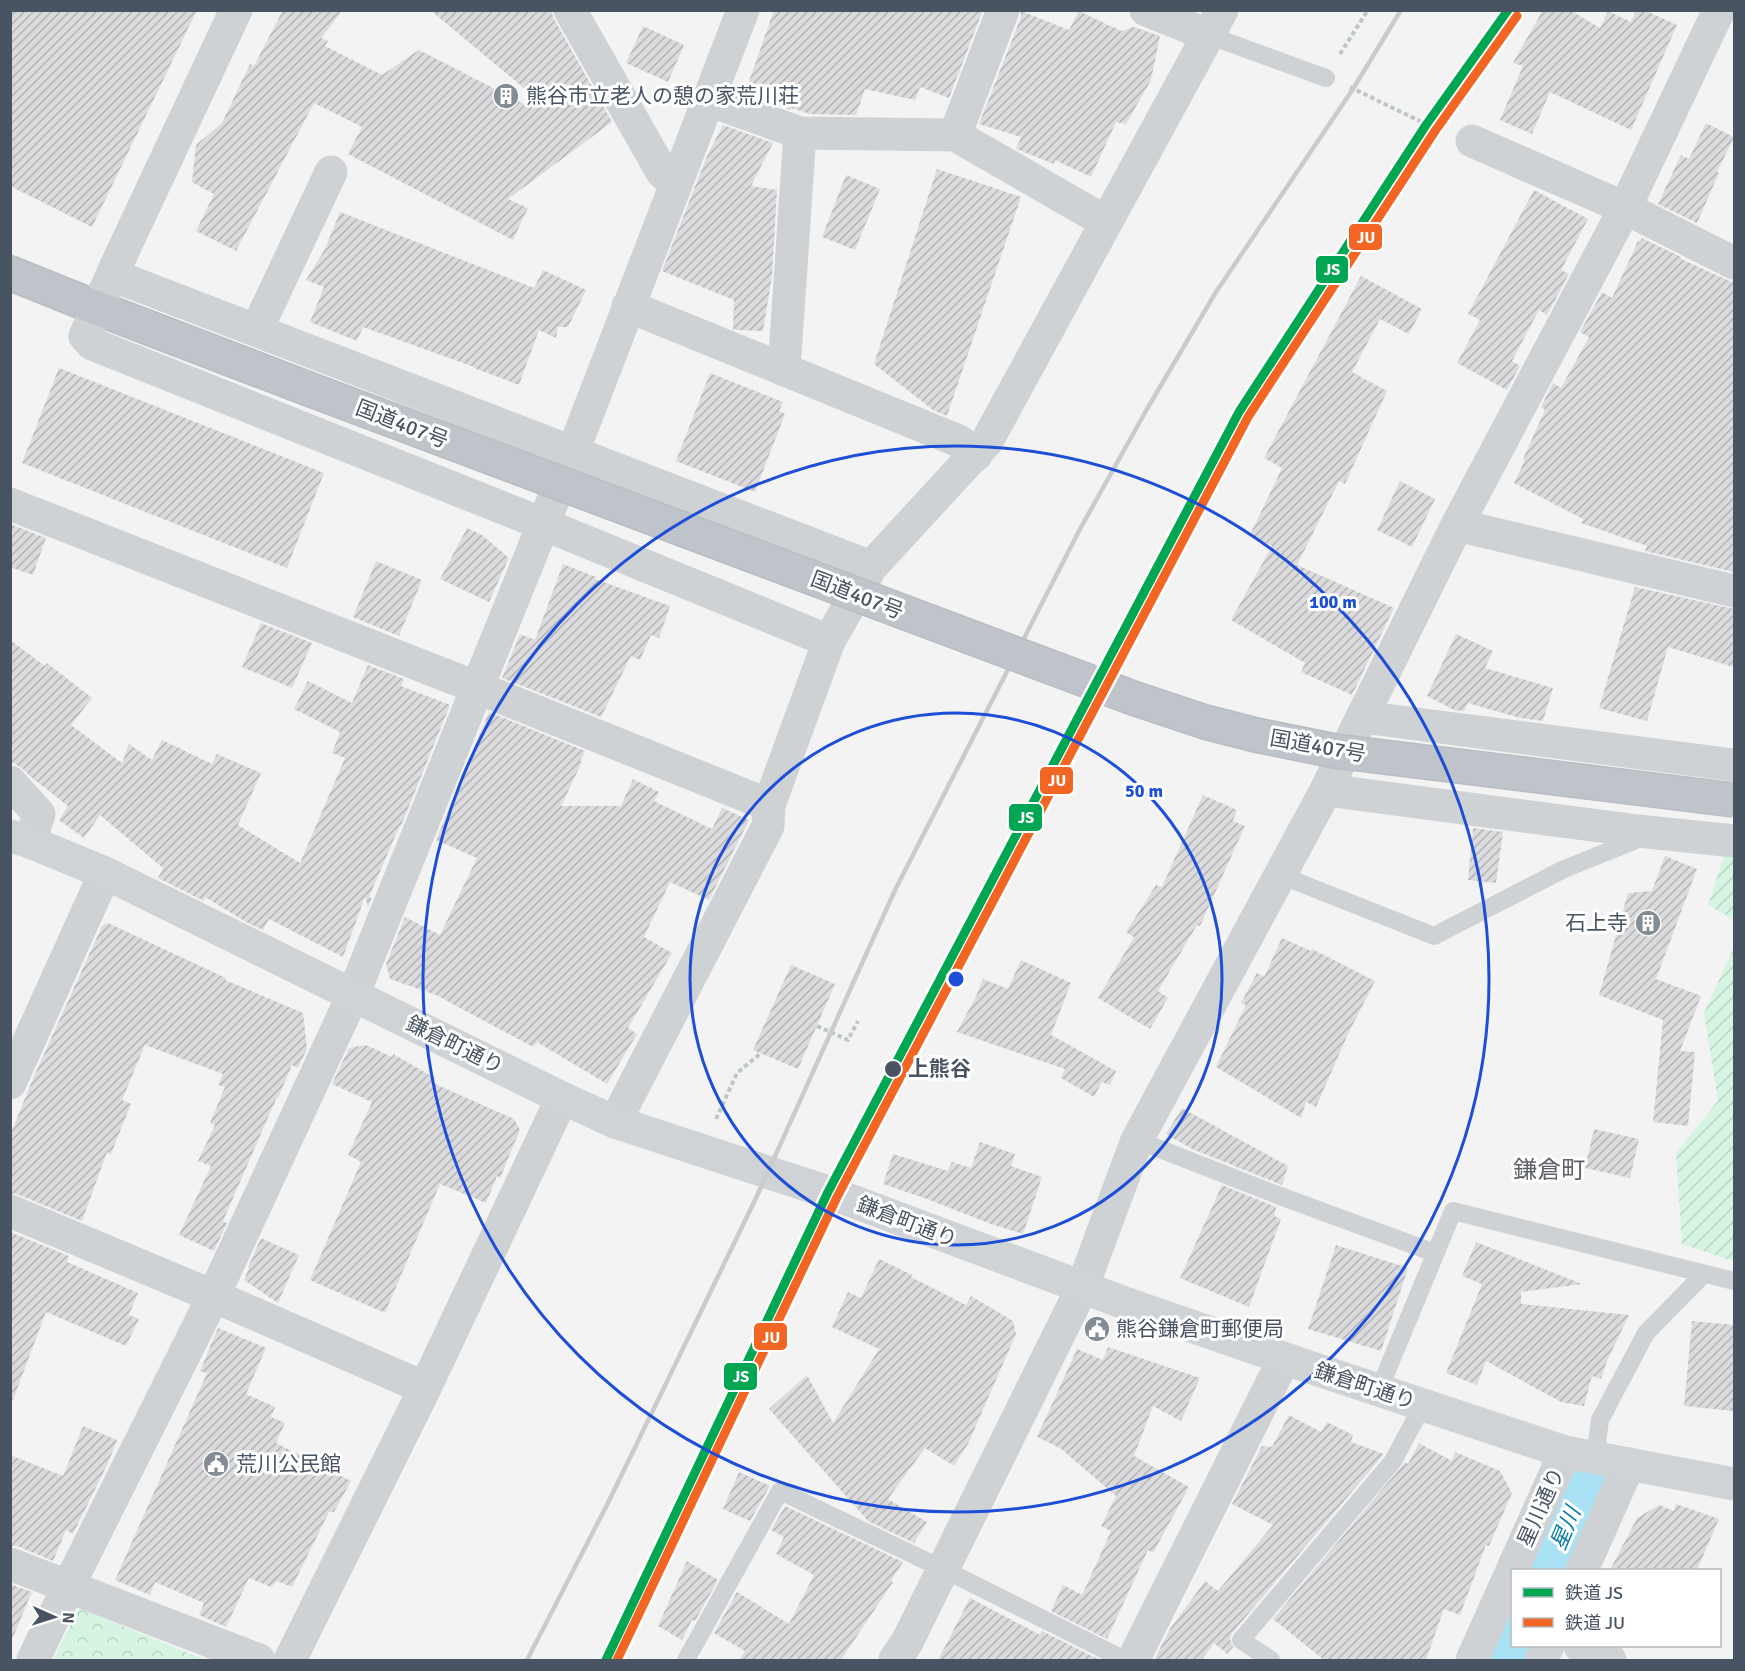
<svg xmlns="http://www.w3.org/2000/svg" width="1745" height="1671" viewBox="0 0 1745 1671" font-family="Signika,'Noto Sans JP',sans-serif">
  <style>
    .forest { fill: url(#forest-crowns) }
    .garden { fill: url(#garden-furrows) }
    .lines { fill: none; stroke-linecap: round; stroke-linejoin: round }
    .river { stroke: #a8e2f4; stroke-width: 64 }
    .building { fill: url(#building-hatch) }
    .highway-casing { stroke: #b8bdc3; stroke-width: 36 }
    .path { stroke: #bbc8c4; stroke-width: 4; stroke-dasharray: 4.5 3; stroke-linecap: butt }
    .lane { stroke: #cfd2d4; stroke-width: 18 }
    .street { stroke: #cfd2d4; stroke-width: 33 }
    .secondary { stroke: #cfd3d6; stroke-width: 33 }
    .highway { stroke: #bfc4ca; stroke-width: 33 }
    .rail { stroke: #c9cbcd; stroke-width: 4.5 }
    .highway-bridge-casing { stroke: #b8bdc3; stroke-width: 36; stroke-linecap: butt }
    .highway-bridge { stroke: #bfc4ca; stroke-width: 33 }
    .rail-1-casing { stroke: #fff; stroke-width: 14 }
    .rail-2-casing { stroke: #fff; stroke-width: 14 }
    .rail-1 { stroke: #00a651; stroke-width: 9 }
    .rail-2 { stroke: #f26522; stroke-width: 9 }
    .ring { fill: none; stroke: #1d4ed8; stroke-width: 3 }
    .stop-dot { fill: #485462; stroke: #fff; stroke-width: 2 }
    .labels { text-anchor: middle; stroke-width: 6; stroke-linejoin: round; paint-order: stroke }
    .poi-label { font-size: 21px; fill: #485462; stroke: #fff; text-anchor: start }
    .street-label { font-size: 21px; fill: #485462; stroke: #fff }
    .stop-label { font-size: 21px; font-weight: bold; fill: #485462; stroke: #fff; text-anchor: start }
    .water-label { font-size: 22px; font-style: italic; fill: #037aa3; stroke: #fff }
    .quarter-label { font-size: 24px; fill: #5e6268; stroke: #fff }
    .centre { fill: #1d4ed8; stroke: #fff; stroke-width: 3 }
    .ring-label { font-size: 18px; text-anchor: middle; font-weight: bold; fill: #1d4ed8; stroke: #fff; stroke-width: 6; stroke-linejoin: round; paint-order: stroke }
    .line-badge { stroke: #fff; stroke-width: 2 }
    .badge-label { font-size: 16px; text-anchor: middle; font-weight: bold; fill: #fff }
  </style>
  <defs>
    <pattern id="forest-crowns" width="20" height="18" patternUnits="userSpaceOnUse" patternTransform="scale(1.5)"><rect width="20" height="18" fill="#d6f4e2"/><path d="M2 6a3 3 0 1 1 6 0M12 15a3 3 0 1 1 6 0" fill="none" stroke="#b9d3c4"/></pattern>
    <pattern id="garden-furrows" width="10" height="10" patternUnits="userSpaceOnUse" patternTransform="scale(1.5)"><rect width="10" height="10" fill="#d6f4e2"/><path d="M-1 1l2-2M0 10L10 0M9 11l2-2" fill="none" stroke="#b9d3c4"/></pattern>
    <pattern id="building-hatch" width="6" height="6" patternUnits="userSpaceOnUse" patternTransform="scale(1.5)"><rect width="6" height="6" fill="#dbdbdd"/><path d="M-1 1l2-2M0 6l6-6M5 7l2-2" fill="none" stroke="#b4b4b7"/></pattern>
  </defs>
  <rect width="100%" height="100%" fill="#f4f3f3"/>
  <path class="forest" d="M 79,1608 L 205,1660 L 53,1660 Z"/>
  <path class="garden" d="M 1732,832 L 1734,832 L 1734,920 L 1708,905 Z
    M 1734,947 L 1734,1261 L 1682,1244 L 1676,1153 L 1718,1101 L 1704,1013 Z"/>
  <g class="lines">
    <path class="river" d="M 1547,1570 L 1583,1486
      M 1507,1660 L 1514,1646"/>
  </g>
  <path class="building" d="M 10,10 L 197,10 L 92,227 L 10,186 Z
    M 283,10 L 343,10 L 321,38 L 328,41 L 325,46 L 382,75 L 419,50 L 524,104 L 531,94 L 430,10 L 551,10 L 554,19 L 612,122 L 508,199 L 528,208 L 513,240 L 348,154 L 362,127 L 314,103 L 236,251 L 196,231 L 214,194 L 192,182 L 196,145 L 222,123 L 250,64 L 254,66 Z
    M 774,10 L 983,10 L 949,98 L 920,87 L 915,100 L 865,89 L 856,115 L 810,114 L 791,108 L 790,110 L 745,93 Z
    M 1543,10 L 1570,10 L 1600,28 L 1608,11 L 1631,22 L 1636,10 L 1644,10 L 1677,25 L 1631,130 L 1550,92 L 1532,134 L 1500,120 L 1523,66 L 1513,63 Z
    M 1021,11 L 1069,30 L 1079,11 L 1121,31 L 1134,27 L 1160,36 L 1151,80 L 1126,124 L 1116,122 L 1091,177 L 1055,160 L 1054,164 L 1019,150 L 1016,149 L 1021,137 L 979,124 L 1021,17 Z
    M 643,26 L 684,45 L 668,82 L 626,63 Z
    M 1706,123 L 1734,137 L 1717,172 L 1719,173 L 1697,223 L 1658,204 L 1681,155 L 1689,159 Z
    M 723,125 L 773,143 L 751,186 L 777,190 L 772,276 L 763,331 L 737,330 L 733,329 L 734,300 L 662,271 L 707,156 Z
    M 937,169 L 1021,197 L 947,416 L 933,410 L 874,364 Z
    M 846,175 L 880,189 L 855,250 L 822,237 Z
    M 1534,190 L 1588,219 L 1561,270 L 1569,274 L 1547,315 L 1539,310 L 1512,361 L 1520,366 L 1507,390 L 1457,363 L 1480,320 L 1468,314 Z
    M 340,212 L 534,288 L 543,270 L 586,290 L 568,327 L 558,327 L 556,338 L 539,330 L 519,385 L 474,368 L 474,367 L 363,327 L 357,341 L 310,322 L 324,287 L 306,280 L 325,249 Z
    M 1642,238 L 1681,257 L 1681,259 L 1734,283 L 1734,572 L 1645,551 L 1647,546 L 1581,523 L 1583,519 L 1514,483 L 1525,460 L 1523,459 L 1545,410 L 1541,407 L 1553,383 L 1561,388 L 1589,337 L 1580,332 L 1602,292 L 1612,298 L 1638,241 L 1640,242 Z
    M 1361,276 L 1422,309 L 1409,334 L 1380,319 L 1352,372 L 1387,391 L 1345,484 L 1339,481 L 1297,565 L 1394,608 L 1352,695 L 1301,672 L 1305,663 L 1231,620 L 1272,546 L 1250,535 L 1282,468 L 1264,458 Z
    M 59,368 L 324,473 L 287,568 L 22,463 Z
    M 710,373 L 783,402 L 779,411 L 785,414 L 755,492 L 676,461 Z
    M 1400,481 L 1435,499 L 1412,547 L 1377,530 Z
    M 10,524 L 46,538 L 33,575 L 10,567 Z
    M 467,528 L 482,535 L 509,558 L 489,602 L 440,579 Z
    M 376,561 L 422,580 L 399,636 L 353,617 Z
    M 563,564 L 596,577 L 595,579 L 670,606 L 659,638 L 651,635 L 640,660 L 631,656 L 601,717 L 502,678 L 520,634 L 535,640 Z
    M 1635,587 L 1734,609 L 1734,667 L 1668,647 L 1647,721 L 1599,708 Z
    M 261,623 L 312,643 L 292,688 L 242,667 Z
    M 1456,634 L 1493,651 L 1485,668 L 1553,688 L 1543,721 L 1520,718 L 1468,703 L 1464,711 L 1454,710 L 1427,696 Z
    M 10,640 L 45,666 L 47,663 L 92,698 L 71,725 L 122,763 L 129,744 L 152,760 L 162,740 L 212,764 L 217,754 L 261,773 L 238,825 L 300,863 L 345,758 L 332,753 L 340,732 L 294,709 L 308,681 L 352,703 L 368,665 L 404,679 L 401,686 L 450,705 L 401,826 L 400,825 L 369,897 L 372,899 L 368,907 L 365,897 L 343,957 L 269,919 L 263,930 L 246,922 L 205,897 L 204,901 L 158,878 L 163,868 L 100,815 L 84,838 L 59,820 L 68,806 L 31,777 L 23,769 L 10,761 Z
    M 489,712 L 585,751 L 580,761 L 582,762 L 561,806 L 621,806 L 633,779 L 659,792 L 654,801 L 712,829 L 722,808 L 749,820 L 709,900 L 670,882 L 644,937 L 672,953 L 628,1028 L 637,1034 L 607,1084 L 537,1042 L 533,1047 L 436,995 L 390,979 L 386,964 L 405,917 L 440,935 L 477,858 L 436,840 Z
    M 1203,795 L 1237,810 L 1233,821 L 1245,826 L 1200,926 L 1197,925 L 1158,991 L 1168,998 L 1150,1029 L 1098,998 L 1134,937 L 1126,932 L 1156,885 L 1162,887 Z
    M 1473,828 L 1503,832 L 1496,883 L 1468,880 Z
    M 1665,856 L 1697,869 L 1656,979 L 1701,996 L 1680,1051 L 1695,1052 L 1688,1126 L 1653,1122 L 1663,1020 L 1599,995 L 1628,893 L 1652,891 Z
    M 108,923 L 226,978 L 225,980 L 303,1013 L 307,1049 L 298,1068 L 292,1065 L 278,1098 L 277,1097 L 223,1221 L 227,1223 L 214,1251 L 179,1235 L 211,1166 L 198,1161 L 215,1125 L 210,1123 L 225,1087 L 218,1085 L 223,1074 L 145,1045 L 122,1100 L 131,1104 L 111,1154 L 107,1152 L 82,1221 L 17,1194 L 10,1193 L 10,1135 L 35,1074 L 102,926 Z
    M 1282,938 L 1311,951 L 1312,949 L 1375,981 L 1348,1034 L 1316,1107 L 1306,1102 L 1301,1118 L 1216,1067 L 1246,1005 L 1241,1003 L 1257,973 L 1264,977 Z
    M 1021,960 L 1071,983 L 1051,1035 L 1116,1071 L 1110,1085 L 1102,1082 L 1094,1097 L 1061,1078 L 1065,1069 L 957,1032 L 976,996 L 983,979 L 1008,989 Z
    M 791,965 L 835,984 L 798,1069 L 753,1050 Z
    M 366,1045 L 392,1057 L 393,1054 L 435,1078 L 433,1083 L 514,1119 L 520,1130 L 500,1178 L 497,1176 L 486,1203 L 440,1184 L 385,1313 L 310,1280 L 361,1162 L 348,1155 L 372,1102 L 332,1084 L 349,1048 Z
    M 1182,1108 L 1288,1166 L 1282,1185 L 1192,1149 L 1166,1134 Z
    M 1594,1129 L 1639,1139 L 1630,1178 L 1585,1168 Z
    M 980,1142 L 1015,1154 L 1011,1166 L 1042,1177 L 1023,1234 L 991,1224 L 927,1199 L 883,1184 L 893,1154 L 948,1171 L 952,1162 L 971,1168 Z
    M 1222,1185 L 1276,1207 L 1274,1216 L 1281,1219 L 1249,1307 L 1180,1278 Z
    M 10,1232 L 69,1256 L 67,1262 L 138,1293 L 129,1315 L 139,1319 L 126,1346 L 46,1312 L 13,1400 L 10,1399 Z
    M 261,1238 L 299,1255 L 278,1303 L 244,1280 L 249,1268 L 248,1267 Z
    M 1476,1242 L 1582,1284 L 1521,1292 L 1521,1304 L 1629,1315 L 1607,1361 L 1601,1379 L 1592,1376 L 1584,1406 L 1561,1402 L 1486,1361 L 1477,1385 L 1446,1373 L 1482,1284 L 1462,1276 Z
    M 1336,1245 L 1408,1268 L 1381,1351 L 1308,1329 Z
    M 879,1259 L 912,1275 L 911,1277 L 966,1305 L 971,1296 L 1013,1321 L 1016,1334 L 968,1444 L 954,1466 L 925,1448 L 888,1499 L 927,1522 L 914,1543 L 868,1521 L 769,1409 L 807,1375 L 833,1423 L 879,1349 L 832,1327 L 848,1292 L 861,1298 Z
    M 1692,1321 L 1734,1325 L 1734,1411 L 1684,1406 Z
    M 218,1328 L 266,1348 L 246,1394 L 275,1407 L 271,1417 L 285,1423 L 276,1443 L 351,1481 L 334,1512 L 329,1512 L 292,1587 L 277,1581 L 271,1587 L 249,1578 L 226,1627 L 199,1615 L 204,1603 L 155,1582 L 150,1595 L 115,1580 L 207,1373 L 200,1371 Z
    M 1108,1347 L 1200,1378 L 1181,1421 L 1153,1406 L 1134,1456 L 1189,1487 L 1153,1553 L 1148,1550 L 1107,1639 L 1051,1611 L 1063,1585 L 1082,1595 L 1111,1531 L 1101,1526 L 1116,1496 L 1060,1448 L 1037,1437 L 1077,1349 L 1103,1360 Z
    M 1289,1415 L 1321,1432 L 1327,1422 L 1353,1435 L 1351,1442 L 1384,1454 L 1232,1633 L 1230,1639 L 1233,1647 L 1227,1654 L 1214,1643 L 1202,1660 L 1154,1660 L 1170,1629 L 1205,1581 L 1218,1591 L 1273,1525 L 1232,1504 L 1262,1446 L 1272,1447 Z
    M 83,1426 L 117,1440 L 109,1461 L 73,1534 L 66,1530 L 53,1561 L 17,1546 L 10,1546 L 10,1455 L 63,1476 Z
    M 1419,1443 L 1452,1461 L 1455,1452 L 1500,1471 L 1512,1493 L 1489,1546 L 1486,1545 L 1460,1615 L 1444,1609 L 1426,1660 L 1324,1660 L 1273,1619 L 1405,1462 L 1408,1464 Z
    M 739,1472 L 770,1486 L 750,1521 L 723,1509 Z
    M 1676,1504 L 1719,1519 L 1697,1570 L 1610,1570 L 1637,1518 L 1659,1505 L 1674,1511 Z
    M 785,1506 L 903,1562 L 891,1581 L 893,1582 L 841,1660 L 739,1660 L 745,1651 L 714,1633 L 737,1592 L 789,1624 L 814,1575 L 776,1554 L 784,1537 L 771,1530 Z
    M 687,1561 L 718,1580 L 695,1621 L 692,1620 L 682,1640 L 658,1626 Z
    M 10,1584 L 32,1592 L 11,1642 L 10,1642 Z
    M 970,1598 L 1040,1635 L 1042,1631 L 1098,1659 L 1097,1660 L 938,1660 Z"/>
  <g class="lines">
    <g class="highway-casing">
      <path id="highway" d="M 10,273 L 97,308 L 306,388"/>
    </g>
    <path class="path" d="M 1340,54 L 1368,10
      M 1350,87 L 1440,131
      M 817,1026 L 848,1040 L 858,1021
      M 716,1119 L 737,1073 L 761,1053"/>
    <path class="lane" d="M 1208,35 L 1326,78
      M 1280,875 L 1434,936 L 1564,869 L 1634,841 L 1638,831
      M 1137,1140 L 1280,1196 L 1435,1253
      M 1379,1390 L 1453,1211 L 1734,1281
      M 1595,1458 L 1600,1420 L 1646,1333 L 1704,1274
      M 686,1660 L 780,1491 L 943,1569 L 1125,1660
      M 1271,1660 L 1241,1640 L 1393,1461 L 1423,1405"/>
    <path class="street" d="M 236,10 L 116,266 L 85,336 L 92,344 L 543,524 L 829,641
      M 570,10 L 662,172 L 675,184
      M 1146,10 L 1208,35
      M 708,100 L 800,133 L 955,135 L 1106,222
      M 955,135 L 1003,10
      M 1472,141 L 1625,208 L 1734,263
      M 112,275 L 871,567
      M 628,306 L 959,441 L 976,455
      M 257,329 L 331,172
      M 784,370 L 800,133
      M 10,504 L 478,688 L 769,805
      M 1457,525 L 1734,591
      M 1362,717 L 1734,765
      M 10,782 L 39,814 L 30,842
      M 1326,790 L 1638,831 L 1734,841
      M 10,1083 L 105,873
      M 615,1122 L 768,826 L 769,805 L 829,641 L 871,567 L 987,441 L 1222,10
      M 10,1211 L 232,1304 L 425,1388
      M 10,1564 L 259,1660
      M 1582,1570 L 1629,1464
      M 1580,1646 L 1610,1660
      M 33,1660 L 68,1587 L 213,1297 L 353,995 L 579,436 L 743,10
      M 290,1660 L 425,1388 L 562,1098
      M 895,1660 L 907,1642 L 1082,1288 L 1137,1140 L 1326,790 L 1457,525 L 1625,208 L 1719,10
      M 1133,1660 L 1284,1359
      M 1472,1660 L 1565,1452
      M 1541,1660 L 1548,1646"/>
    <path class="secondary" d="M 10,836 L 30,842 L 105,873 L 562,1098 L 615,1122 L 828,1192 L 1122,1302 L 1318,1370 L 1565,1452 L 1734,1484"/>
    <use href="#highway" class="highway"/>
    <path class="rail" d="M 527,1660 L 608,1503 L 757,1196 L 896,888 L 1080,529 L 1147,409 L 1216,292 L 1353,89 L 1401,10"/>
    <g class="highway-bridge-casing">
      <path id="highway-bridge" d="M 306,388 L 1133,698 L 1205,722 L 1256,735 L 1335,751 L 1734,800"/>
    </g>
    <use href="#highway-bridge" class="highway-bridge"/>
    <g class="rail-1-casing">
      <path id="rail-1" d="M 606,1660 L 828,1192 L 1239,412 L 1426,125 L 1508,10"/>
    </g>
    <g class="rail-2-casing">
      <path id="rail-2" d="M 617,1660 L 837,1197 L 1248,417 L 1435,131 L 1517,16"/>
    </g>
    <use href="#rail-1" class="rail-1"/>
    <use href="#rail-2" class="rail-2"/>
  </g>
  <g class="ring">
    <circle cx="956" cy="979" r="266"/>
    <circle cx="956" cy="979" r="533"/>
  </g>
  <defs>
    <g id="building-disc" transform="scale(1.35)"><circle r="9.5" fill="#848c95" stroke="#fff"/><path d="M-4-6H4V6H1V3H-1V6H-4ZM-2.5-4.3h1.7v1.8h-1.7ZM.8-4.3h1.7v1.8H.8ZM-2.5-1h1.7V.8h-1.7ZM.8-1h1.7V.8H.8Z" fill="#fff"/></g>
    <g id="civic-disc" transform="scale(1.35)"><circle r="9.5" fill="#848c95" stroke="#fff"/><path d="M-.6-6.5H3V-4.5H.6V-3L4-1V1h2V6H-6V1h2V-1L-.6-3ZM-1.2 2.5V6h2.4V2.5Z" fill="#fff"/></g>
  </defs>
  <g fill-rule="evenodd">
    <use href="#building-disc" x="506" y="96"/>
    <use href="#building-disc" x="1648" y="923"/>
    <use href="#civic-disc" x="1097" y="1329"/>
    <use href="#civic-disc" x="216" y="1464"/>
  </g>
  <circle class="stop-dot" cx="893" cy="1069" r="9"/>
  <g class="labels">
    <g class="poi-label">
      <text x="526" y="103">熊谷市立老人の憩の家荒川荘</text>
      <text x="1628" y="930" text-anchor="end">石上寺</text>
      <text x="1116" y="1336">熊谷鎌倉町郵便局</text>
      <text x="236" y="1471">荒川公民館</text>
    </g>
    <g class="street-label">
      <text transform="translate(402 424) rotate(21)" y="7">国道407号</text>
      <text transform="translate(857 595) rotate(21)" y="7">国道407号</text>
      <text transform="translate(1318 746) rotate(10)" y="7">国道407号</text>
      <text transform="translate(455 1045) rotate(26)" y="7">鎌倉町通り</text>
      <text transform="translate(907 1222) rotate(21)" y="7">鎌倉町通り</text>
      <text transform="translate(1365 1386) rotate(18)" y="7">鎌倉町通り</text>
      <text transform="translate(1541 1507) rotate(-66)" y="7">星川通り</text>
    </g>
    <g class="stop-label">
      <text x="908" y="1076">上熊谷</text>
    </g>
    <g class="water-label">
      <text transform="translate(1565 1528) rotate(-67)" y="8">星川</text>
    </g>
    <g class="quarter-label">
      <text x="1549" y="1178">鎌倉町</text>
    </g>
  </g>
  <circle cx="956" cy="979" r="9" class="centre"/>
  <g class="ring-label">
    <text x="1333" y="608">100 m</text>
    <text x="1144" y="797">50 m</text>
  </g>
  <g class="line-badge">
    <rect x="1348" y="223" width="35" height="28" rx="6" fill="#f26522"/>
    <rect x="1315" y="255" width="34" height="29" rx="6" fill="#00a651"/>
    <rect x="1039" y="766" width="35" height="29" rx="6" fill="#f26522"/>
    <rect x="1008" y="803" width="35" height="29" rx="6" fill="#00a651"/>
    <rect x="753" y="1322" width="35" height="29" rx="6" fill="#f26522"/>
    <rect x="723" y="1362" width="35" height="29" rx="6" fill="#00a651"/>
  </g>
  <g class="badge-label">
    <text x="1366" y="243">JU</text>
    <text x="1332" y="275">JS</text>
    <text x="1057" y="786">JU</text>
    <text x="1026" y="823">JS</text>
    <text x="771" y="1343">JU</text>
    <text x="741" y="1382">JS</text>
  </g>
  <rect width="1745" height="1671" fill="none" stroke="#485462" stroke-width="24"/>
  <rect x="1511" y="1569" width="210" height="78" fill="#ffffff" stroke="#b6bbc0" stroke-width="1.5"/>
  <rect x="1523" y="1588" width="30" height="9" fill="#00a651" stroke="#b6bbc0" stroke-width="1.5"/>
  <text x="1565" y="1599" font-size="18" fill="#485462">鉄道 JS</text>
  <rect x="1523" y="1618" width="30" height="9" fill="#f26522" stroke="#b6bbc0" stroke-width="1.5"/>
  <text x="1565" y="1629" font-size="18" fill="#485462">鉄道 JU</text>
  <g transform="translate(54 1617) rotate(93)" stroke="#ffffff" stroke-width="4.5" paint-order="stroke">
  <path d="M0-4.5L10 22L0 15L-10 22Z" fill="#485462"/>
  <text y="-9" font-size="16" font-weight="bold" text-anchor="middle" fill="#485462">N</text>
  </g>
</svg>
